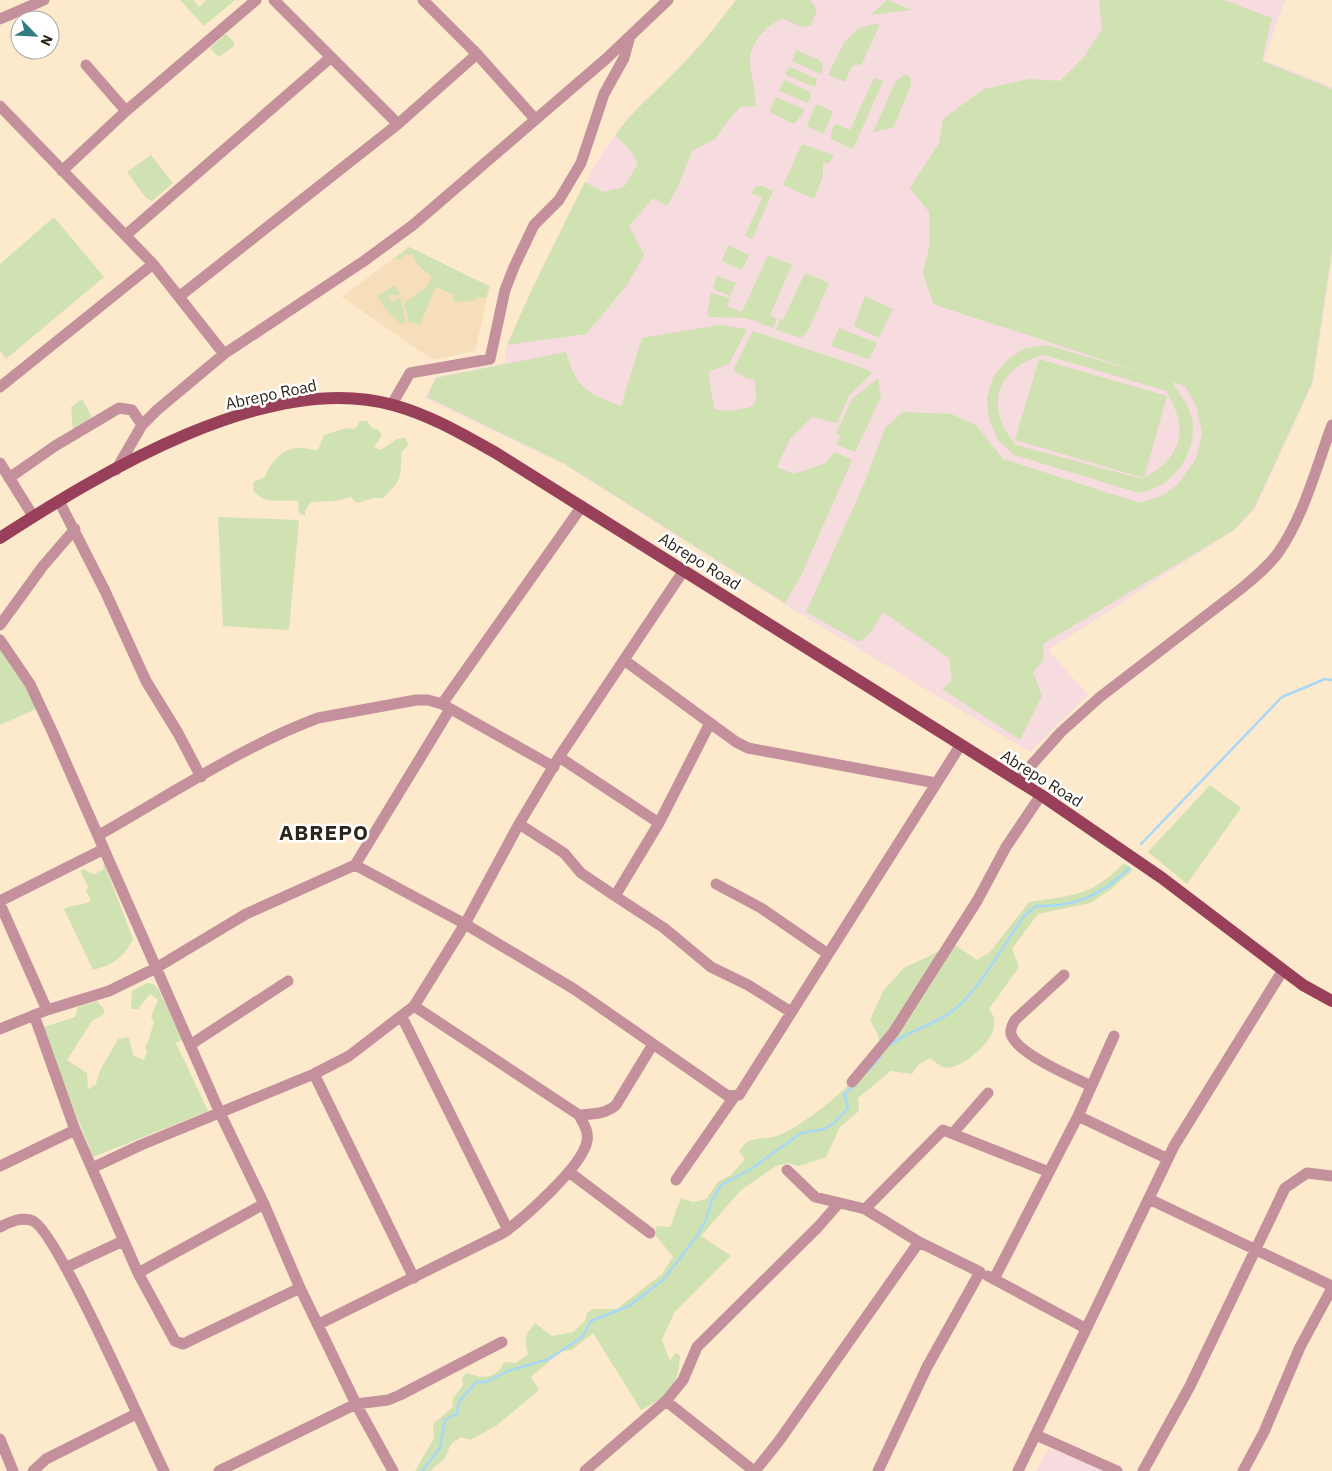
<svg xmlns="http://www.w3.org/2000/svg" width="1332" height="1471" viewBox="0 0 1332 1471" font-family="'IBM Plex Sans',sans-serif">
  <style>
    .built { fill: #f6debb }
    .education { fill: #f6dbdf }
    .green { fill: #d0e1b2; fill-rule: evenodd }
    .lines { fill: none; stroke-linecap: round; stroke-linejoin: round }
    .stream { stroke: #a8d8f7; stroke-width: 2.5 }
    .minor { stroke: #c4909c; stroke-width: 11 }
    .major { stroke: #983f5a; stroke-width: 12 }
    .labels { text-anchor: middle; stroke-width: 5; stroke-linejoin: round; paint-order: stroke }
    .street-label { font-size: 16px; fill: #2c251a; stroke: #fff }
    .district-label { font-size: 21px; font-weight: bold; letter-spacing: 1px; fill: #2c251a; stroke: #fff }
  </style>
  <rect width="100%" height="100%" fill="#fdeacd"/>
  <path class="built" d="M 409,247 L 490,287 L 475,351 L 433,360 L 342,297 Z"/>
  <path class="education" d="M 736,0 L 1285,0 L 1264,60 L 1332,87 L 1332,256 L 1313,383 L 1255,509 L 1235,530 L 1048,650 L 1088,695 L 1030,752 L 786,605 L 565,465 L 425,398 L 436,377 L 505,363 L 505,350 L 532,289 L 579,194 L 603,152 L 630,115 L 671,76 L 706,38 Z
    M 1049,1448 L 1104,1471 L 1036,1471 Z"/>
  <path class="green" d="M 180,0 L 193,0 L 199,7 L 206,0 L 235,0 L 204,26 Z
    M 736,0 L 810,0 L 817,10 L 811,25 L 801,27 L 782,18 C 766,26 748,44 750,64 C 751,79 757,90 755,106 L 741,107 L 730,118 L 715,139 L 692,151 L 678,186 L 667,206 L 653,198 L 629,226 L 644,255 L 627,285 L 586,334 L 507,345 L 532,289 L 585,182 L 603,192 L 624,187 L 638,163 L 629,149 L 615,135 C 631,113 651,96 671,76 C 695,53 716,26 736,0 Z
    M 887,0 L 912,10 L 870,15 Z
    M 1099,0 L 1224,0 L 1272,18 L 1262,61 L 1332,89 L 1332,250 L 1312,383 L 1254,508 L 1234,530 L 1043,644 L 1044,660 L 1033,672 L 1042,696 L 1020,740 L 942,689 L 952,680 L 949,658 L 883,612 L 871,632 L 859,642 L 806,612 L 864,484 L 885,428 L 903,412 L 951,414 L 976,425 L 1003,459 L 1140,503 L 1164,495 L 1178,484 L 1196,459 L 1202,433 L 1196,405 L 1185,386 L 1172,382 C 1178,393 1187,402 1191,415 C 1199,442 1182,475 1157,487 C 1152,489 1145,491 1139,493 L 1014,455 L 998,440 L 989,420 L 987,398 L 993,377 L 1007,360 L 1025,348 L 1047,345 L 1149,375 L 933,304 L 923,273 L 930,243 L 929,212 L 910,188 L 939,143 L 943,119 L 984,89 L 1030,79 L 1060,81 L 1084,57 L 1102,29 ZM 1045,355 L 1166,391 C 1190,430 1182,458 1142,479 L 1016,445 C 983,408 996,366 1045,355 Z
    M 880,23 L 862,64 L 852,66 L 845,82 L 828,75 L 845,41 L 859,28 Z
    M 226,34 L 234,42 L 234,46 L 219,57 L 210,48 Z
    M 796,50 L 819,60 L 823,65 L 821,74 L 792,61 Z
    M 790,67 L 817,79 L 816,85 L 814,87 L 786,75 L 785,73 Z
    M 908,75 L 911,79 L 911,85 L 893,128 L 873,132 L 896,81 L 902,76 Z
    M 874,78 L 883,81 L 853,149 L 831,139 L 831,134 L 835,124 L 850,130 Z
    M 784,80 L 810,92 L 811,95 L 808,103 L 779,91 Z
    M 776,97 L 804,109 L 804,112 L 794,124 L 771,113 L 770,110 Z
    M 818,104 L 833,112 L 823,134 L 807,126 L 815,106 Z
    M 802,144 L 834,155 L 829,163 L 823,163 L 823,176 L 814,199 L 783,185 Z
    M 151,155 L 173,183 L 152,201 L 146,198 L 127,172 Z
    M 756,186 L 763,186 L 773,191 L 752,239 L 745,236 L 762,198 L 751,193 Z
    M 54,217 L 104,277 L 6,359 L 0,350 L 0,264 Z
    M 728,245 L 749,255 L 742,270 L 722,261 Z
    M 409,247 L 489,286 L 486,298 L 478,297 L 477,300 L 454,302 L 454,295 L 436,287 L 420,324 L 409,323 L 404,303 L 426,287 L 432,277 L 418,265 L 413,255 L 407,254 L 399,260 L 395,258 Z
    M 768,255 L 792,265 L 770,315 L 777,319 L 773,328 L 746,318 L 709,317 L 707,312 L 711,293 L 730,298 L 727,306 L 742,312 Z
    M 805,273 L 829,283 L 808,331 L 801,338 L 776,330 L 780,319 L 783,320 Z
    M 717,276 L 736,283 L 730,296 L 713,289 Z
    M 395,285 L 401,294 L 396,296 L 391,294 L 388,298 L 393,302 L 400,297 L 406,322 L 401,324 L 385,308 L 377,296 Z
    M 865,296 L 893,309 L 879,338 L 854,326 Z
    M 720,325 L 747,329 L 729,364 L 708,372 L 714,409 L 730,411 L 751,407 L 756,401 L 755,380 L 745,378 L 733,370 L 753,331 L 869,370 L 872,373 L 849,396 L 837,423 L 812,417 L 790,439 L 777,467 L 794,474 L 825,463 L 835,452 L 852,460 L 801,576 L 785,603 L 565,464 L 427,397 L 436,378 L 566,352 C 576,388 587,393 621,406 L 642,338 Z
    M 839,328 L 877,343 L 870,358 L 867,359 L 831,346 Z
    M 1039,359 L 1167,396 L 1144,478 L 1015,440 Z
    M 878,378 L 881,397 L 855,452 L 837,445 L 840,436 L 836,434 L 852,399 Z
    M 82,399 L 92,417 L 73,429 L 71,407 Z
    M 360,421 L 367,421 L 372,428 L 378,430 L 382,435 L 374,447 L 381,450 L 397,439 L 406,438 L 408,445 L 401,453 C 402,477 400,482 383,498 L 374,498 L 357,503 L 351,497 L 335,501 L 311,502 L 305,511 L 305,516 L 299,513 L 298,501 C 280,499 266,506 253,490 L 254,482 L 265,477 C 270,462 285,446 302,448 C 308,448 311,451 318,450 L 324,435 L 346,428 L 355,429 Z
    M 218,517 L 299,520 L 289,630 L 223,626 Z
    M 0,649 L 32,696 L 36,709 L 0,725 Z
    M 1210,785 L 1241,808 L 1187,884 L 1148,852 Z
    M 104,863 L 133,939 C 125,957 112,965 93,970 L 64,909 C 73,904 82,906 91,901 L 86,890 L 89,888 L 80,871 L 84,869 L 90,873 L 95,874 L 103,870 Z
    M 1124,863 L 1133,870 L 1110,890 L 1090,903 L 1038,914 L 1012,949 L 1019,967 L 989,1009 L 994,1017 C 994,1021 994,1028 992,1033 C 988,1045 957,1073 943,1067 C 939,1065 934,1061 930,1058 L 918,1065 L 912,1074 L 891,1071 L 858,1098 L 859,1111 L 840,1127 L 826,1157 L 799,1166 L 787,1163 L 776,1166 L 741,1190 L 701,1236 L 731,1256 L 674,1313 L 662,1340 L 670,1361 L 675,1353 L 680,1355 C 679,1386 668,1397 641,1410 L 593,1333 L 572,1350 L 560,1352 L 531,1377 L 539,1390 L 496,1426 L 470,1440 L 462,1437 C 447,1444 451,1448 444,1459 C 441,1463 434,1466 431,1471 L 415,1471 L 434,1438 L 433,1424 L 453,1407 L 452,1400 L 463,1385 L 462,1378 L 467,1373 C 483,1379 497,1379 504,1362 L 516,1363 L 528,1354 C 524,1339 525,1335 535,1323 L 552,1336 L 573,1332 L 585,1321 L 587,1313 L 593,1309 L 617,1309 L 662,1274 L 673,1257 L 656,1236 L 656,1226 L 670,1227 L 681,1198 L 693,1202 L 706,1199 L 718,1182 L 731,1175 L 745,1159 L 739,1151 C 751,1133 762,1142 779,1135 C 803,1127 879,1067 879,1041 C 879,1035 873,1026 870,1020 L 883,991 L 904,968 L 954,944 L 977,960 L 990,952 L 1029,902 C 1072,895 1091,897 1124,863 Z
    M 147,983 L 154,984 L 159,990 L 182,1040 L 176,1043 L 208,1111 L 93,1157 L 41,1028 L 75,1017 L 78,1007 L 97,1001 L 104,1009 L 104,1014 L 92,1021 L 67,1060 L 87,1073 L 88,1087 L 85,1088 L 89,1089 L 96,1084 C 99,1067 111,1054 118,1039 L 129,1037 L 133,1055 L 144,1060 L 147,1052 L 145,1046 L 148,1042 L 154,1022 L 151,1017 L 158,1000 L 150,994 L 138,1009 L 131,1009 L 132,991 Z"/>
  <g class="lines">
    <path class="stream" d="M 1141,844 L 1282,697 L 1325,679 L 1332,680
      M 890,1045 C 909,1030 935,1025 954,1010 C 978,992 1006,941 1025,915 L 1036,906 C 1075,907 1101,896 1129,868
      M 868,1071 L 880,1057
      M 422,1471 L 440,1448 L 445,1420 L 457,1414 L 459,1402 L 476,1382 L 486,1382 L 508,1371 L 549,1359 L 582,1337 L 591,1321 L 629,1306 L 663,1280 L 697,1236 L 706,1220 L 712,1200 L 721,1185 L 751,1169 L 801,1133 L 824,1129 L 834,1123 L 848,1108 L 845,1094 L 853,1086"/>
    <path class="minor" d="M 274,0 L 398,124
      M 423,0 L 477,54 L 535,119
      M 0,19 L 44,0
      M 86,65 L 126,111
      M 0,106 L 153,264 L 224,354
      M 62,171 L 126,111 L 256,0
      M 127,234 L 330,58
      M 180,296 L 398,124 L 477,54
      M 0,387 L 153,264
      M 392,404 L 410,373 L 490,359 L 505,290 L 514,267 L 534,225 L 559,200 L 581,163 L 604,94 L 624,58 L 630,36
      M 0,463 L 33,516
      M 116,470 L 142,425 L 157,410 L 224,354 L 364,261 L 413,225 L 607,58 L 668,0
      M 9,478 L 55,446 L 119,408 L 132,410 L 142,425
      M 59,501 L 105,591 L 146,681 L 178,733 L 201,777
      M 0,625 L 43,566 L 75,529
      M 0,640 L 30,684 L 52,731 L 220,1113 L 264,1204 L 300,1288 L 356,1404 L 393,1471
      M 624,660 L 710,723
      M 442,704 L 582,506
      M 559,757 L 659,823
      M 1018,780 L 1061,732 L 1100,697 L 1242,588 C 1255,577 1268,567 1278,553 C 1304,516 1316,468 1332,425
      M 519,824 L 564,853 L 581,873 L 615,896
      M 99,835 C 168,796 245,745 318,718 L 416,700 L 428,700 L 442,704 L 554,767
      M 355,865 L 450,709
      M 716,884 L 761,908 L 828,954
      M 0,901 L 104,849
      M 0,904 L 47,1010
      M 1064,975 L 1015,1020 C 1012,1025 1010,1029 1011,1034 C 1017,1054 1073,1077 1091,1086
      M 791,1012 L 748,985 L 711,967 L 664,928 L 615,896 L 659,823 L 710,723 L 736,742 L 748,748 L 936,783
      M 402,1017 L 508,1230
      M 0,1029 L 47,1010 L 109,991 L 156,968 L 246,914 L 355,865 L 465,924 L 574,989 L 728,1096 L 739,1095 L 960,746
      M 190,1045 L 288,981
      M 314,1074 L 414,1278
      M 852,1082 L 893,1033 L 977,901 L 1006,847 L 1041,795
      M 579,1115 C 593,1114 606,1114 616,1105 L 653,1044
      M 1078,1116 L 1114,1036
      M 75,1130 L 138,1273
      M 953,1133 L 988,1093
      M 0,1166 L 75,1130 L 34,1015
      M 92,1168 L 141,1145 L 314,1074 L 349,1056 L 414,1006 L 465,924 L 519,824 L 559,757 L 684,570
      M 787,1170 L 815,1197 L 865,1209 L 919,1242
      M 569,1172 L 650,1233
      M 676,1180 L 734,1097
      M 1149,1199 L 1332,1286
      M 264,1204 L 138,1273 L 175,1341 L 183,1344 L 300,1288
      M 865,1209 L 943,1130 L 1049,1172
      M 0,1227 C 10,1222 22,1216 33,1221 C 57,1231 146,1435 164,1471
      M 67,1267 L 123,1241
      M 988,1276 L 1085,1328
      M 994,1279 L 1078,1116 L 1168,1159
      M 319,1324 L 503,1233 C 524,1218 583,1166 587,1141 C 589,1131 583,1123 579,1115 L 414,1006
      M 666,1401 L 754,1471
      M 1036,1435 L 1117,1471
      M 0,1439 L 13,1471
      M 33,1471 L 46,1459 L 136,1414
      M 219,1471 L 356,1404 L 388,1400 L 400,1395 L 502,1342
      M 585,1471 L 666,1401 L 683,1380 L 697,1347 L 818,1227 L 839,1203
      M 755,1471 L 779,1441 L 919,1242 L 980,1272 L 927,1367 L 878,1471
      M 1018,1471 L 1174,1146 L 1283,970
      M 1143,1471 L 1190,1386 L 1285,1188 L 1307,1173 L 1332,1176
      M 1243,1471 L 1264,1432 L 1300,1347 L 1332,1288"/>
    <path class="major" d="M 0,538 C 100,473 269,370 393,405 C 430,415 462,434 496,453 L 1041,795 L 1162,878 L 1303,985 L 1332,1001"/>
  </g>
  <g class="labels">
    <g class="street-label">
      <text transform="translate(271 394) rotate(-12)" y="6">Abrepo Road</text>
      <text transform="translate(700 561) rotate(32)" y="6">Abrepo Road</text>
      <text transform="translate(1042 778) rotate(32)" y="6">Abrepo Road</text>
    </g>
    <g class="district-label">
      <text x="324" y="840">ABREPO</text>
    </g>
  </g>
  <g transform="translate(35 35) rotate(114)"><circle r="24" fill="#ffffff" stroke="#aba8a3"/>
  <path d="M0-4L9 19L0 12L-9 19Z" fill="#337c80"/>
  <text y="-8" font-size="14" font-weight="bold" text-anchor="middle" fill="#2c251a">N</text>
  </g>
</svg>
